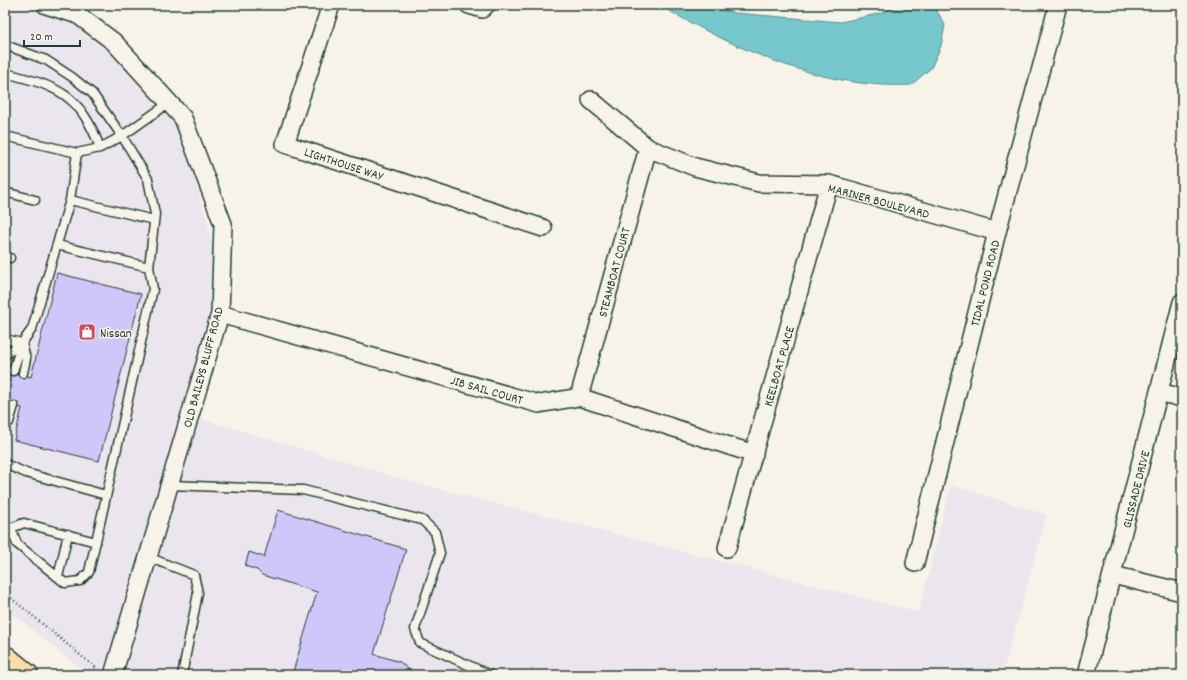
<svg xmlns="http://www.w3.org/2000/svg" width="1187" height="680" viewBox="0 0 1187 680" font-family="Dekko,sans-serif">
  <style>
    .built { fill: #ebe6ed }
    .water { fill: #76c8cc; stroke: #53908f }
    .building { fill: #cfc7fa; stroke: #1f3d34 }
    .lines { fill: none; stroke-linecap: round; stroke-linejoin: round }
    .lane-casing { stroke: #1f3d34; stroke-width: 11 }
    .street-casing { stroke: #1f3d34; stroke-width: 20 }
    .highway-casing { stroke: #1f3d34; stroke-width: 25 }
    .path { stroke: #1f3d34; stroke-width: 2.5; stroke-dasharray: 1 3; stroke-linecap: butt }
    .lane { stroke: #f7f3e8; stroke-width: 8 }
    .street { stroke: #f7f3e8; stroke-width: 17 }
    .highway { stroke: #faddab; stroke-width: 22 }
    .labels { text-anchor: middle; stroke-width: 3; stroke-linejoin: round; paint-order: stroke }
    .street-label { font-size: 13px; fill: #1f3d34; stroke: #f7f3e8 }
    .poi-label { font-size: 13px; fill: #1f3d34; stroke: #f7f3e8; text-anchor: start }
  </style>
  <rect width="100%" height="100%" fill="#f7f3e8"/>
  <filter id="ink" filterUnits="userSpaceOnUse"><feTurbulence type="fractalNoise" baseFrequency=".025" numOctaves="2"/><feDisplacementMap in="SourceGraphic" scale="8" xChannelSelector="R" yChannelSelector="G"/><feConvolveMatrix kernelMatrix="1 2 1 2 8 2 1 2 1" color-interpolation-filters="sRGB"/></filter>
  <g filter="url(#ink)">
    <path class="built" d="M 5,5 L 24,5 L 112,36 L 183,132 L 223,283 L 189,415 L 416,483 L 919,612 L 951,485 L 1047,515 L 1002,675 L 88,675 L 5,608 Z"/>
    <path class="water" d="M 659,5 L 705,5 L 735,13 L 841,22 L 882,13 L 898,5 L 928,5 L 937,11 L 945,25 L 941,46 L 931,68 L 911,85 C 824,90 733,48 659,5 Z"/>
    <path class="building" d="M 57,273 L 141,294 L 99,461 L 14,440 L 22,408 L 5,403 L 5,370 L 31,377 Z
      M 278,510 L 406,549 L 374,654 L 400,662 L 415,675 L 292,675 L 317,592 L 262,575 L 257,570 L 245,566 L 249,552 L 264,557 Z"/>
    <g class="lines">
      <g class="lane-casing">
        <path id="lane" d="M 5,45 L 46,60 L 72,77 L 92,93 L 122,136 L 148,179 L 155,214 L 149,267 L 153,289 L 89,572 L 80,581 L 65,583 L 17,544 L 11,528 L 5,524
          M 5,73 C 57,86 81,94 100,148
          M 5,136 L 77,153 L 100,148 L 122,136 L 169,103
          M 5,192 L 35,200
          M 70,200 L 154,220
          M 57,245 L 149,267
          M 5,257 L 10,258
          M 5,339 L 22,343
          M 22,343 L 26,359 L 23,373
          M 5,355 L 22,343 L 32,329 L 70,200 L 77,153
          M 13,371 L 22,343
          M 5,425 L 9,422 L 14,406
          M 5,464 L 26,473 L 106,495
          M 169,485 L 303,490 L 422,520 L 435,532 L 440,553 L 415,629 L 420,643 L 490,675
          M 11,528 L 24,523 L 96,542
          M 148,557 L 194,575 L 198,593 L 182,675
          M 58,577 L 68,534"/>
      </g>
      <g class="street-casing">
        <path id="street" d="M 46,5 L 78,15 L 114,42 L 183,118 L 223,224 L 220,314 L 113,675
          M 331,5 L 285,144 L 543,228
          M 469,5 L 482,9 L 486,5
          M 591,100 L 648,148 L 695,167 L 759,183 L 829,184 L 997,232
          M 220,314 L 539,404 L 579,397 L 754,454
          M 1159,392 L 1182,398
          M 579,397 L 648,148
          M 727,548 L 829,184
          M 915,563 L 997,232 L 1058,5
          M 1113,575 L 1182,592
          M 1086,675 L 1182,302"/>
      </g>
      <g class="highway-casing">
        <path id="highway" d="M 5,657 L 27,675"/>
      </g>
      <path class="path" d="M 5,593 L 96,668"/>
      <use href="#lane" class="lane"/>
      <use href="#street" class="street"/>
      <use href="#highway" class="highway"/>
    </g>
  </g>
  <defs>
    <g id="shop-square" transform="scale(0.9)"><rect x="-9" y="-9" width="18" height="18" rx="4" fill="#d1495b" stroke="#f7f3e8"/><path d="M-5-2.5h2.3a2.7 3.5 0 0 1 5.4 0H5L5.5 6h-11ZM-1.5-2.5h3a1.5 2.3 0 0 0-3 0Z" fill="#fff"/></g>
  </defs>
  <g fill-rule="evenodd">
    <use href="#shop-square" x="87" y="332"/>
  </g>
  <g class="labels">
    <g class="street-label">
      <text transform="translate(344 163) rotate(18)" y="5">LIGHTHOUSE WAY</text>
      <text transform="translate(879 200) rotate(15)" y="5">MARINER BOULEVARD</text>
      <text transform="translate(613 272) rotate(-75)" y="5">STEAMBOAT COURT</text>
      <text transform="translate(984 283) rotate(-76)" y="5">TIDAL POND ROAD</text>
      <text transform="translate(778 366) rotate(-74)" y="5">KEELBOAT PLACE</text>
      <text transform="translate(202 367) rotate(-75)" y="5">OLD BAILEYS BLUFF ROAD</text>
      <text transform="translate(487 389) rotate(16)" y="5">JIB SAIL COURT</text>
      <text transform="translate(1135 489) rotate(-76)" y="5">GLISSADE DRIVE</text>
    </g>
    <g class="poi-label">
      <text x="100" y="337">Nissan</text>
    </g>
  </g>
  <rect width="1187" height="680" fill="none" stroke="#f7f3e8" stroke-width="20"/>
  <rect x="10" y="10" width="1167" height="660" fill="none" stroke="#1f3d34" stroke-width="1.5" filter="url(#ink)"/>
  <path d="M24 40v6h56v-6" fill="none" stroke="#1f3d34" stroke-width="2"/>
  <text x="30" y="40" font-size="12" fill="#1f3d34" stroke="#f7f3e8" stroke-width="3" paint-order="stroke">20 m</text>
</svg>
